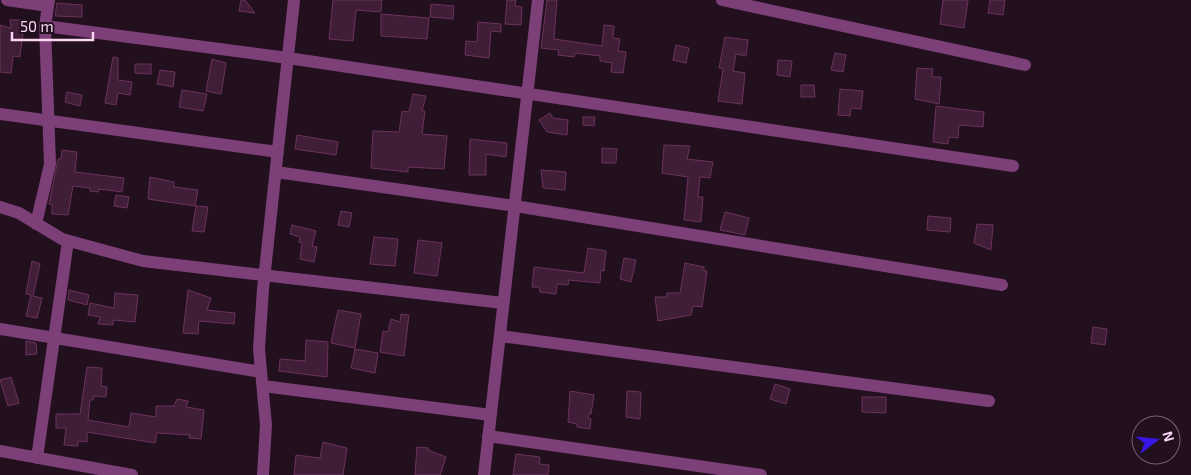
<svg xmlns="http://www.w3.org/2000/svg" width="1191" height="475" viewBox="0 0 1191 475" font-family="'Exo 2',sans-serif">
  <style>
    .building { fill: #411e38; stroke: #6b325c }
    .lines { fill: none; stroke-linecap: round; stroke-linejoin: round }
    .minor { stroke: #7c3f77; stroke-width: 12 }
  </style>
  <rect width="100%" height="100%" fill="#22101e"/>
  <path class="building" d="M 241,0 L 245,0 L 255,13 L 239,11 Z
    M 333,0 L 382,0 L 381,12 L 356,10 L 353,41 L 329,39 Z
    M 507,0 L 516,0 L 515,6 L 522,7 L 521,25 L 505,24 Z
    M 547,0 L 557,0 L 554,39 L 602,46 L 604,25 L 614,26 L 613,38 L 620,39 L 618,51 L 626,52 L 623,73 L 611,72 L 612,63 L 600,61 L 600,56 L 575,53 L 574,57 L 558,55 L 559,50 L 541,48 Z
    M 943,0 L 968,0 L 964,28 L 940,24 Z
    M 990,0 L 1005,0 L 1003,15 L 988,13 Z
    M 57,3 L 82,5 L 82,17 L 55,16 Z
    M 431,4 L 454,6 L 453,19 L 430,17 Z
    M 381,14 L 429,18 L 427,39 L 381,36 Z
    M 10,20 L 25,20 L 20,55 L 20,57 L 13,56 L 11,73 L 0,72 L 0,25 L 11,28 Z
    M 478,22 L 501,24 L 501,32 L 491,31 L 489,58 L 465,55 L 466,41 L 477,42 Z
    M 725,37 L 748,40 L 746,56 L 736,54 L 733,71 L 745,73 L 742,104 L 718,101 L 723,69 L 719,68 Z
    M 676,45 L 689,48 L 686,63 L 673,60 Z
    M 835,53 L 846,55 L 843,72 L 831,70 Z
    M 113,57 L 118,58 L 118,80 L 132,82 L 130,95 L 118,93 L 116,105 L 105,103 Z
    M 212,59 L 226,63 L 221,94 L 206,91 Z
    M 778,60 L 792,61 L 790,77 L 777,75 Z
    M 135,64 L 151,64 L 151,74 L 135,73 Z
    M 917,68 L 933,69 L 932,77 L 941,77 L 939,104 L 915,99 Z
    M 160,70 L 175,72 L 173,87 L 157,84 Z
    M 801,85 L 814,85 L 815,97 L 801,97 Z
    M 840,89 L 863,91 L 861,109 L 851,108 L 850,116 L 838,115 Z
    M 182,90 L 207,94 L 203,111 L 179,107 Z
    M 67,92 L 82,95 L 80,106 L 65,102 Z
    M 413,94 L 426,96 L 422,111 L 425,111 L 422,134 L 447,136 L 444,169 L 408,167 L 408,172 L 371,168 L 373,131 L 399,132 L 402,111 L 409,112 Z
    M 936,106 L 984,112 L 983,127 L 959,125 L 958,138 L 949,137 L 948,144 L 933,142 Z
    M 550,113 L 553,118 L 568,120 L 567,135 L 547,132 L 539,120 Z
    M 583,117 L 595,117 L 594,126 L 583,125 Z
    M 297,135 L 338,142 L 336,155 L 295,149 Z
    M 470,139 L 507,143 L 506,157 L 486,154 L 486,175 L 469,175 Z
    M 664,145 L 690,146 L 687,159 L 713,162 L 710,178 L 700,177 L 698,197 L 703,197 L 701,222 L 684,220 L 688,177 L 662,173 Z
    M 602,148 L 617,149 L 616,163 L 602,163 Z
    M 62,150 L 77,152 L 75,172 L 124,178 L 122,192 L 99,189 L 98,192 L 90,191 L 90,188 L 73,186 L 68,215 L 52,214 L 52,205 L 49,204 L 58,159 L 61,159 Z
    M 541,170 L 566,172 L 565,190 L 543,188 Z
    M 150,177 L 174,182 L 174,187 L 198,190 L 195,206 L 148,199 Z
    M 116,195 L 129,197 L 127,208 L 114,206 Z
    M 196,206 L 208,207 L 204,232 L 192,231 Z
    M 341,211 L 352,213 L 349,227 L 338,225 Z
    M 725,212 L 749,218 L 745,235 L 720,230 Z
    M 928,216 L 951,218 L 950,232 L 927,230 Z
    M 977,224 L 993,225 L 991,250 L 974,243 Z
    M 292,225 L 316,231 L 312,246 L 317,247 L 314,262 L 300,259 L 302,243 L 299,242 L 300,237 L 290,234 Z
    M 374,237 L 398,239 L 395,266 L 370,264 Z
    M 418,240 L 442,243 L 437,276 L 414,273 Z
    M 588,248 L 606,251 L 604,271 L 601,270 L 600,283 L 569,280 L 568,285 L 557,284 L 556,294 L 540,292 L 539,287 L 532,287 L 534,267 L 584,273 Z
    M 624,258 L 636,260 L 631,282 L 620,279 Z
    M 32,261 L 40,264 L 33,296 L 42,298 L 37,318 L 26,316 L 31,295 L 26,294 Z
    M 685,263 L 704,267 L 704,271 L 707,271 L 702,307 L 693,306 L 691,315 L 658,321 L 655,297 L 667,297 L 667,293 L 680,293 Z
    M 69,290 L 89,295 L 87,305 L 68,300 Z
    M 188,290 L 211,298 L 207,310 L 235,313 L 234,324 L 199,321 L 198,334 L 183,333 Z
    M 115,293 L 138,295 L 135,322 L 113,320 L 113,325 L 98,324 L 100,317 L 88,315 L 90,303 L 114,308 Z
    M 338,310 L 361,314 L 355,348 L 331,343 Z
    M 401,314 L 409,315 L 404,356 L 380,352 L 383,331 L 388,332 L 391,319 L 400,322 Z
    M 1093,327 L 1107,329 L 1105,345 L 1091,343 Z
    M 306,340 L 328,342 L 327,377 L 279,371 L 280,359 L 305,361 Z
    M 26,341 L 36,343 L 37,354 L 26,355 Z
    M 355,349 L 378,353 L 375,373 L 351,368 Z
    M 87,367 L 102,368 L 101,386 L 107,387 L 106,397 L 94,396 L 93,400 L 90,400 L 88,420 L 129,427 L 131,413 L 156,417 L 156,406 L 174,406 L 177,399 L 188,401 L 186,407 L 204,410 L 201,439 L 189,438 L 190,435 L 157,433 L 155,443 L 87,432 L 87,442 L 78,441 L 78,446 L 64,445 L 66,428 L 56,428 L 56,414 L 80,414 Z
    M 11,377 L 19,403 L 8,406 L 0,380 Z
    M 775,384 L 790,389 L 786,404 L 770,399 Z
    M 570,391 L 594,395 L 591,414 L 589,414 L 588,418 L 591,419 L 590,429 L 577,427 L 577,424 L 568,422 Z
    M 627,391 L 641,392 L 640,419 L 626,417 Z
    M 862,397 L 886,397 L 886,413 L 862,412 Z
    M 323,442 L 347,448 L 343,475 L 294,475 L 296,455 L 320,458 Z
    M 417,447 L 428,448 L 428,450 L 446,457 L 440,475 L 415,475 Z
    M 516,454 L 540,457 L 539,464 L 549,465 L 548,475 L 513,475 Z"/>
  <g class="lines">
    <path class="minor" d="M 7,0 L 48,6
      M 722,0 L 1025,65
      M 45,26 L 288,58 L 1013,166
      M 0,114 L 278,152
      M 276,172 L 515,206 L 1002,285
      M 0,207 L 19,213 L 62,239 L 143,261 L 503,303
      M 36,224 L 50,164 L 45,26 L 49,0
      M 0,329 L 261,372
      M 500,336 L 989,401
      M 263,386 L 491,415
      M 488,436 L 761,475
      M 0,451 L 132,475
      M 37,458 L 68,241
      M 263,475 L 266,425 L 259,349 L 263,289 L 294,0
      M 484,475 L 538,0"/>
  </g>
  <g transform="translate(1156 440) rotate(74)"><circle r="24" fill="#22101e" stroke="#795f74"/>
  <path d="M0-4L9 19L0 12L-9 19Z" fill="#3716e6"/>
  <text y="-8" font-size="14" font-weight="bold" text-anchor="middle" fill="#fbd5f4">N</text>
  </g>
  <path d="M12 32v8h81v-8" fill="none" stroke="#fbd5f4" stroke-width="2.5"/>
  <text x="20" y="32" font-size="15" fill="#fbd5f4" stroke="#22101e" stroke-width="4" paint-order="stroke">50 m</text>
</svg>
